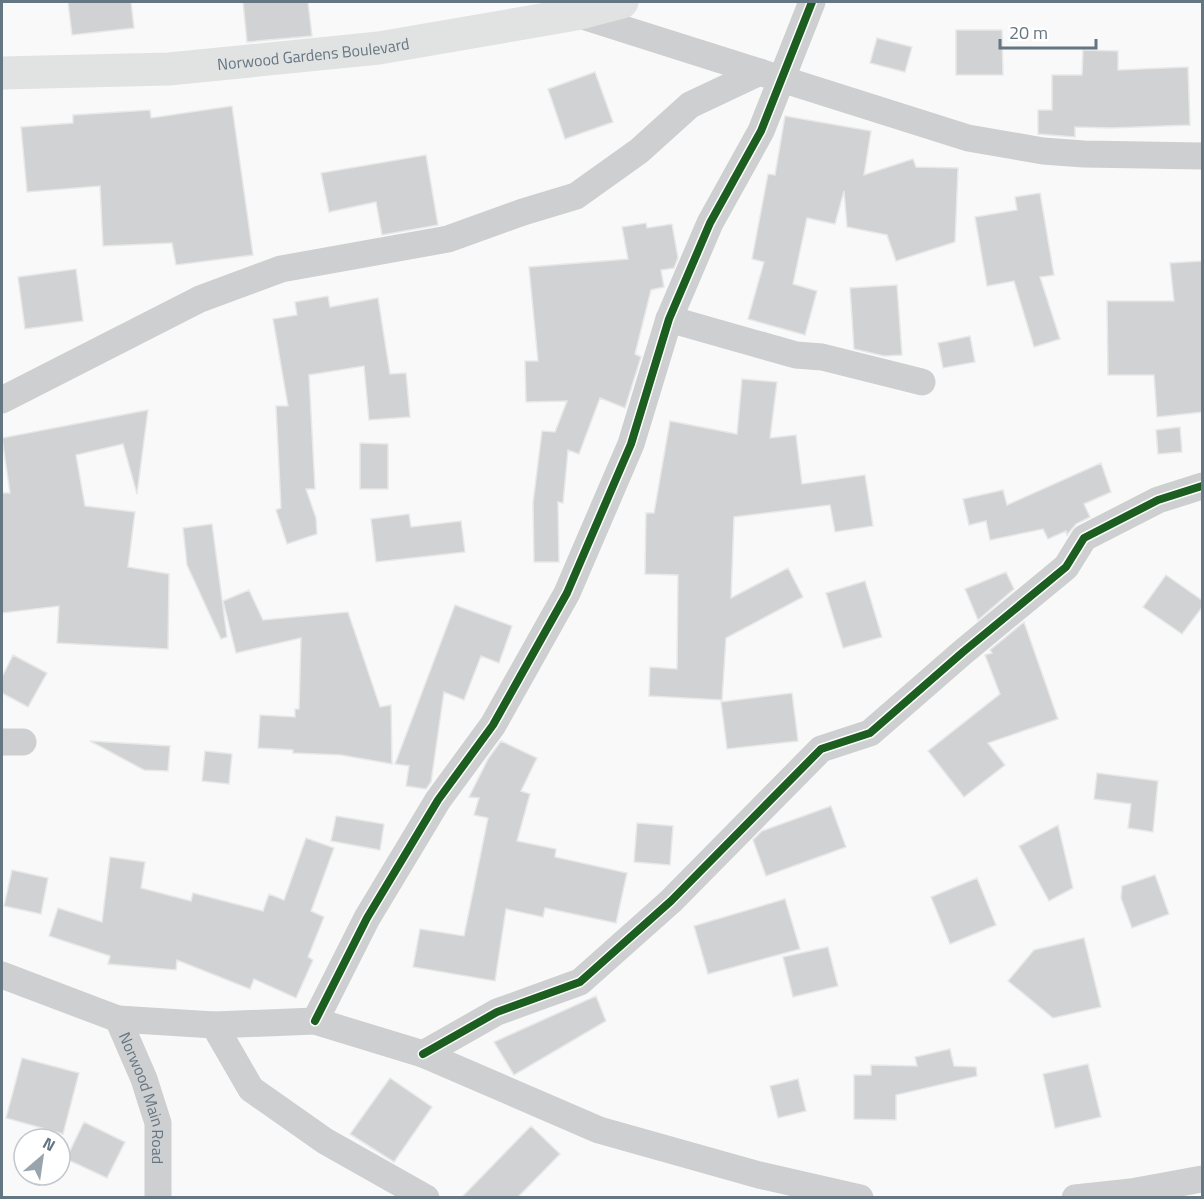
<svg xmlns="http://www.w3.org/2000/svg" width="1204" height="1199" viewBox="0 0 1204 1199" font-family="'Titillium Web',sans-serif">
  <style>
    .building { fill: #d0d2d3; stroke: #e8e8e8; stroke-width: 1.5 }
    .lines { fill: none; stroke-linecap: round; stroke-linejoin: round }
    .street { stroke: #cecfd0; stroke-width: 27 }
    .secondary { stroke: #e1e2e2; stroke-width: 33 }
    .cycleway-casing { stroke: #fff; stroke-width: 11 }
    .cycleway { stroke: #1b5e20; stroke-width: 8 }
    .labels { text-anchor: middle; stroke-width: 6; stroke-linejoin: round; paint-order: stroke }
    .street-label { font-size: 16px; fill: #657683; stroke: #fff }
  </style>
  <rect width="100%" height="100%" fill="#f9f9f9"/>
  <path class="building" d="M 68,2 L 131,2 L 134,28 L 72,35 Z
    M 243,2 L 308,2 L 312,36 L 247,42 Z
    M 956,30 L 1002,30 L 1003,75 L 956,75 Z
    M 877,38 L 912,47 L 905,72 L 870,63 Z
    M 1083,50 L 1118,51 L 1118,70 L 1188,67 L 1190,125 L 1111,128 L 1075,127 L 1075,137 L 1038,134 L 1038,110 L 1052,110 L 1052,75 L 1082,75 Z
    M 595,72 L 613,122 L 565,139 L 548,89 Z
    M 232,106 L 253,255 L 176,265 L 172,243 L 103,246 L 100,186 L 27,192 L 21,127 L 73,123 L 73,115 L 150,110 L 151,118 Z
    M 785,116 L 871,131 L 864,175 L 913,159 L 916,167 L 958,168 L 955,242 L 896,261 L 887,235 L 847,227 L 844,191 L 835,224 L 807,218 L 793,284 L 817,291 L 805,335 L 748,319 L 764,262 L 752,259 L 768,174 L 775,175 Z
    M 426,155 L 438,225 L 382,235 L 376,202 L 329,212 L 321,173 Z
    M 1040,193 L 1054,275 L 1040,277 L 1060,339 L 1034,347 L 1014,281 L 987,286 L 975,217 L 1017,210 L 1015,197 Z
    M 646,223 L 647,228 L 672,224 L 678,258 L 674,268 L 661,270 L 664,287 L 651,290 L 635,354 L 641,357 L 625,408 L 600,398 L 579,454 L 568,450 L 563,503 L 558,502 L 559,562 L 534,562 L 533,503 L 542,431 L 555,432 L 567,401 L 526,402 L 525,361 L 538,361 L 529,267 L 628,259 L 622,227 Z
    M 1203,261 L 1203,412 L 1157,417 L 1154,375 L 1108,375 L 1107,301 L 1174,301 L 1170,263 Z
    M 76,269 L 83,321 L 25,329 L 18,277 Z
    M 897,285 L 902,355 L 884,356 L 854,349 L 850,288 Z
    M 328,296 L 330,307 L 378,298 L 390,374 L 406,373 L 410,417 L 369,420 L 364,366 L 309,375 L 315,489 L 306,489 L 316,518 L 317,534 L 287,544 L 276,510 L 281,508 L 276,406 L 288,406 L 273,319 L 297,315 L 295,302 Z
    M 970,336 L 975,362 L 943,368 L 938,343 Z
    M 742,379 L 777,382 L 770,438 L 796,435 L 802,484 L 865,475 L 873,526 L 835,532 L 830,505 L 734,517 L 731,598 L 788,568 L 803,597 L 726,638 L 722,700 L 649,696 L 650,667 L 677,669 L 678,575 L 645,574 L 646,513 L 654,513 L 670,421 L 737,434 Z
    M 148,410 L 137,494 L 123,444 L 76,455 L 85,506 L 135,512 L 128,567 L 169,574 L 168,649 L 57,643 L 59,606 L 2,613 L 2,493 L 10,493 L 2,438 Z
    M 1180,427 L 1182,452 L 1158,454 L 1156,430 Z
    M 360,443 L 388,444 L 388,489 L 360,489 Z
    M 1101,463 L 1111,492 L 1084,504 L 1090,517 L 1076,524 L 1067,535 L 1066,531 L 1048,539 L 1043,529 L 990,540 L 986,521 L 969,525 L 963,499 L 1003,490 L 1007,505 Z
    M 409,514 L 411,527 L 461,521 L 465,552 L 376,562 L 371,519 Z
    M 212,524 L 227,637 L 221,639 L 187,565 L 183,528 Z
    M 1006,572 L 1014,589 L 978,620 L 965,589 Z
    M 1166,575 L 1203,601 L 1203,606 L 1182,634 L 1143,607 Z
    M 865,581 L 882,637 L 843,648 L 826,593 Z
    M 249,590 L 263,620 L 348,612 L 380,707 L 391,705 L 392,764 L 341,755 L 293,753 L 293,750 L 258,748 L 260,715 L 295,717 L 295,709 L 299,709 L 301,638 L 236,653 L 223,601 Z
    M 455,605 L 512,626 L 499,663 L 481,656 L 464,700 L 444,692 L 431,782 L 426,789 L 406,786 L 409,766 L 395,764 Z
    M 1024,622 L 1058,719 L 988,743 L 1005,765 L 964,797 L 928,751 L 1000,694 L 985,655 L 992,653 L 990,650 Z
    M 13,655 L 47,673 L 28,707 L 2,693 L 2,677 Z
    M 792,693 L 798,741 L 727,749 L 721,702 Z
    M 90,741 L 170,746 L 168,771 L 144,770 Z
    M 501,741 L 537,758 L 521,791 L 530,794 L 517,841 L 556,849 L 555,857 L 627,873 L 616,923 L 545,908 L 543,917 L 506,909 L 495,981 L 413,967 L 420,929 L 464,936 L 488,818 L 474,815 L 479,798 L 469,797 L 488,759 Z
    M 205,751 L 232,754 L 229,784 L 202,781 Z
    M 1097,773 L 1158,781 L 1153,832 L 1128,828 L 1131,804 L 1094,799 Z
    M 831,806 L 846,847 L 766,876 L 753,840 L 762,831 Z
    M 336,816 L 384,824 L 380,850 L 331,841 Z
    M 637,823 L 673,826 L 670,865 L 634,862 Z
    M 1058,825 L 1073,888 L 1049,901 L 1019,846 Z
    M 306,838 L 334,848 L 311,911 L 324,917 L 308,957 L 313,960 L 296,998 L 254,979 L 250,989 L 177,960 L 176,970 L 108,964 L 110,956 L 49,936 L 58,908 L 102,922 L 110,857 L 145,862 L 141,888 L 191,901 L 193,893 L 263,911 L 269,894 L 284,900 Z
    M 12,870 L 48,878 L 41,914 L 4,906 Z
    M 1155,875 L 1169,914 L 1132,928 L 1121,898 L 1122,886 Z
    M 977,878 L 996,925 L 950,944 L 931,897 Z
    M 785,899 L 800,949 L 708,974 L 694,926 Z
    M 1084,938 L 1101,1007 L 1053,1018 L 1008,981 L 1034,950 Z
    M 828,947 L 838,986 L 793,997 L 783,957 Z
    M 596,996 L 606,1021 L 514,1075 L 494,1042 Z
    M 950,1049 L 954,1066 L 976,1067 L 977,1076 L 896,1095 L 896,1120 L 854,1119 L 854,1075 L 871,1075 L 871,1065 L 917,1066 L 915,1057 Z
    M 22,1058 L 79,1073 L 63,1134 L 6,1118 Z
    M 1088,1064 L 1101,1117 L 1055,1128 L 1043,1074 Z
    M 390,1078 L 432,1107 L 394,1162 L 350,1134 Z
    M 798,1079 L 806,1111 L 778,1118 L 770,1086 Z
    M 84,1122 L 125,1142 L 107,1178 L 66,1159 Z
    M 531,1126 L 560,1154 L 518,1197 L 462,1197 Z"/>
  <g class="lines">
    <g class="street">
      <path d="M 576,14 L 968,138 L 1043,151 L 1084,154 L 1202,156"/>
      <path d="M 669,319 L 796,355 L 822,357 L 922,382"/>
      <path d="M 2,400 L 200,299 L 281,269 L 448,239 L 523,212 L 576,196 L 639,151 L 690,105 L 760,72"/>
      <path d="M 2,742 L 23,742"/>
      <path id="s1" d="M 2,975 L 118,1019 L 144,1079 L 158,1123 L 158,1198"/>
      <path d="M 118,1019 L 214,1025 L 315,1021 L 423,1054 L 599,1130 L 759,1175 L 860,1198"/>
      <path d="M 315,1021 L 367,918 L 438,800 L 493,725 L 567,593 L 631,444 L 669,319 L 710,223 L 761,131 L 812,2"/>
      <path d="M 214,1025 L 251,1089 L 325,1141 L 426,1198"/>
      <path d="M 423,1054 L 497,1012 L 580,982 L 671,901 L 821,749 L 870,733 L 963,652 L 1066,567 L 1084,538 L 1158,500 L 1202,486"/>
      <path d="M 1075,1198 L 1131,1192 L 1202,1179"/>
    </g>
    <path class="secondary" id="s2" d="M 2,73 L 169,69 L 379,48 L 576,14 L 622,2"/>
    <g class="cycleway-casing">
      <path id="cycleway" d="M 315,1021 L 367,918 L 438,800 L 493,725 L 567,593 L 631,444 L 669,319 L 710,223 L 761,131 L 812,2
        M 423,1054 L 497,1012 L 580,982 L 671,901 L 821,749 L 870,733 L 963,652 L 1066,567 L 1084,538 L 1158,500 L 1202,486"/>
    </g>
    <use href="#cycleway" class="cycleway"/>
  </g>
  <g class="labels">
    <g class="street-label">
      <text dy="6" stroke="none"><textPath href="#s2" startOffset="312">Norwood Gardens Boulevard</textPath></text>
      <text dy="6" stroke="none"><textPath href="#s1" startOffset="208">Norwood Main Road</textPath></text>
    </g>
  </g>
  <rect width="1204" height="1199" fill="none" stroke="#657683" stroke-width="6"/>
  <g transform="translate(42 1157) rotate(29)"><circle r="28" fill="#ffffff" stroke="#c1c8cd" stroke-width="1.5"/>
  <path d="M0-4.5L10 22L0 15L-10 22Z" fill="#99a4ac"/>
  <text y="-9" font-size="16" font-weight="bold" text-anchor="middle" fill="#657683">N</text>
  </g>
  <path d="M1000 39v9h96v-9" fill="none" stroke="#657683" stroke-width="3"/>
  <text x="1009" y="39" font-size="18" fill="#657683" stroke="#ffffff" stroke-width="4.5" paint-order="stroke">20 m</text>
</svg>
